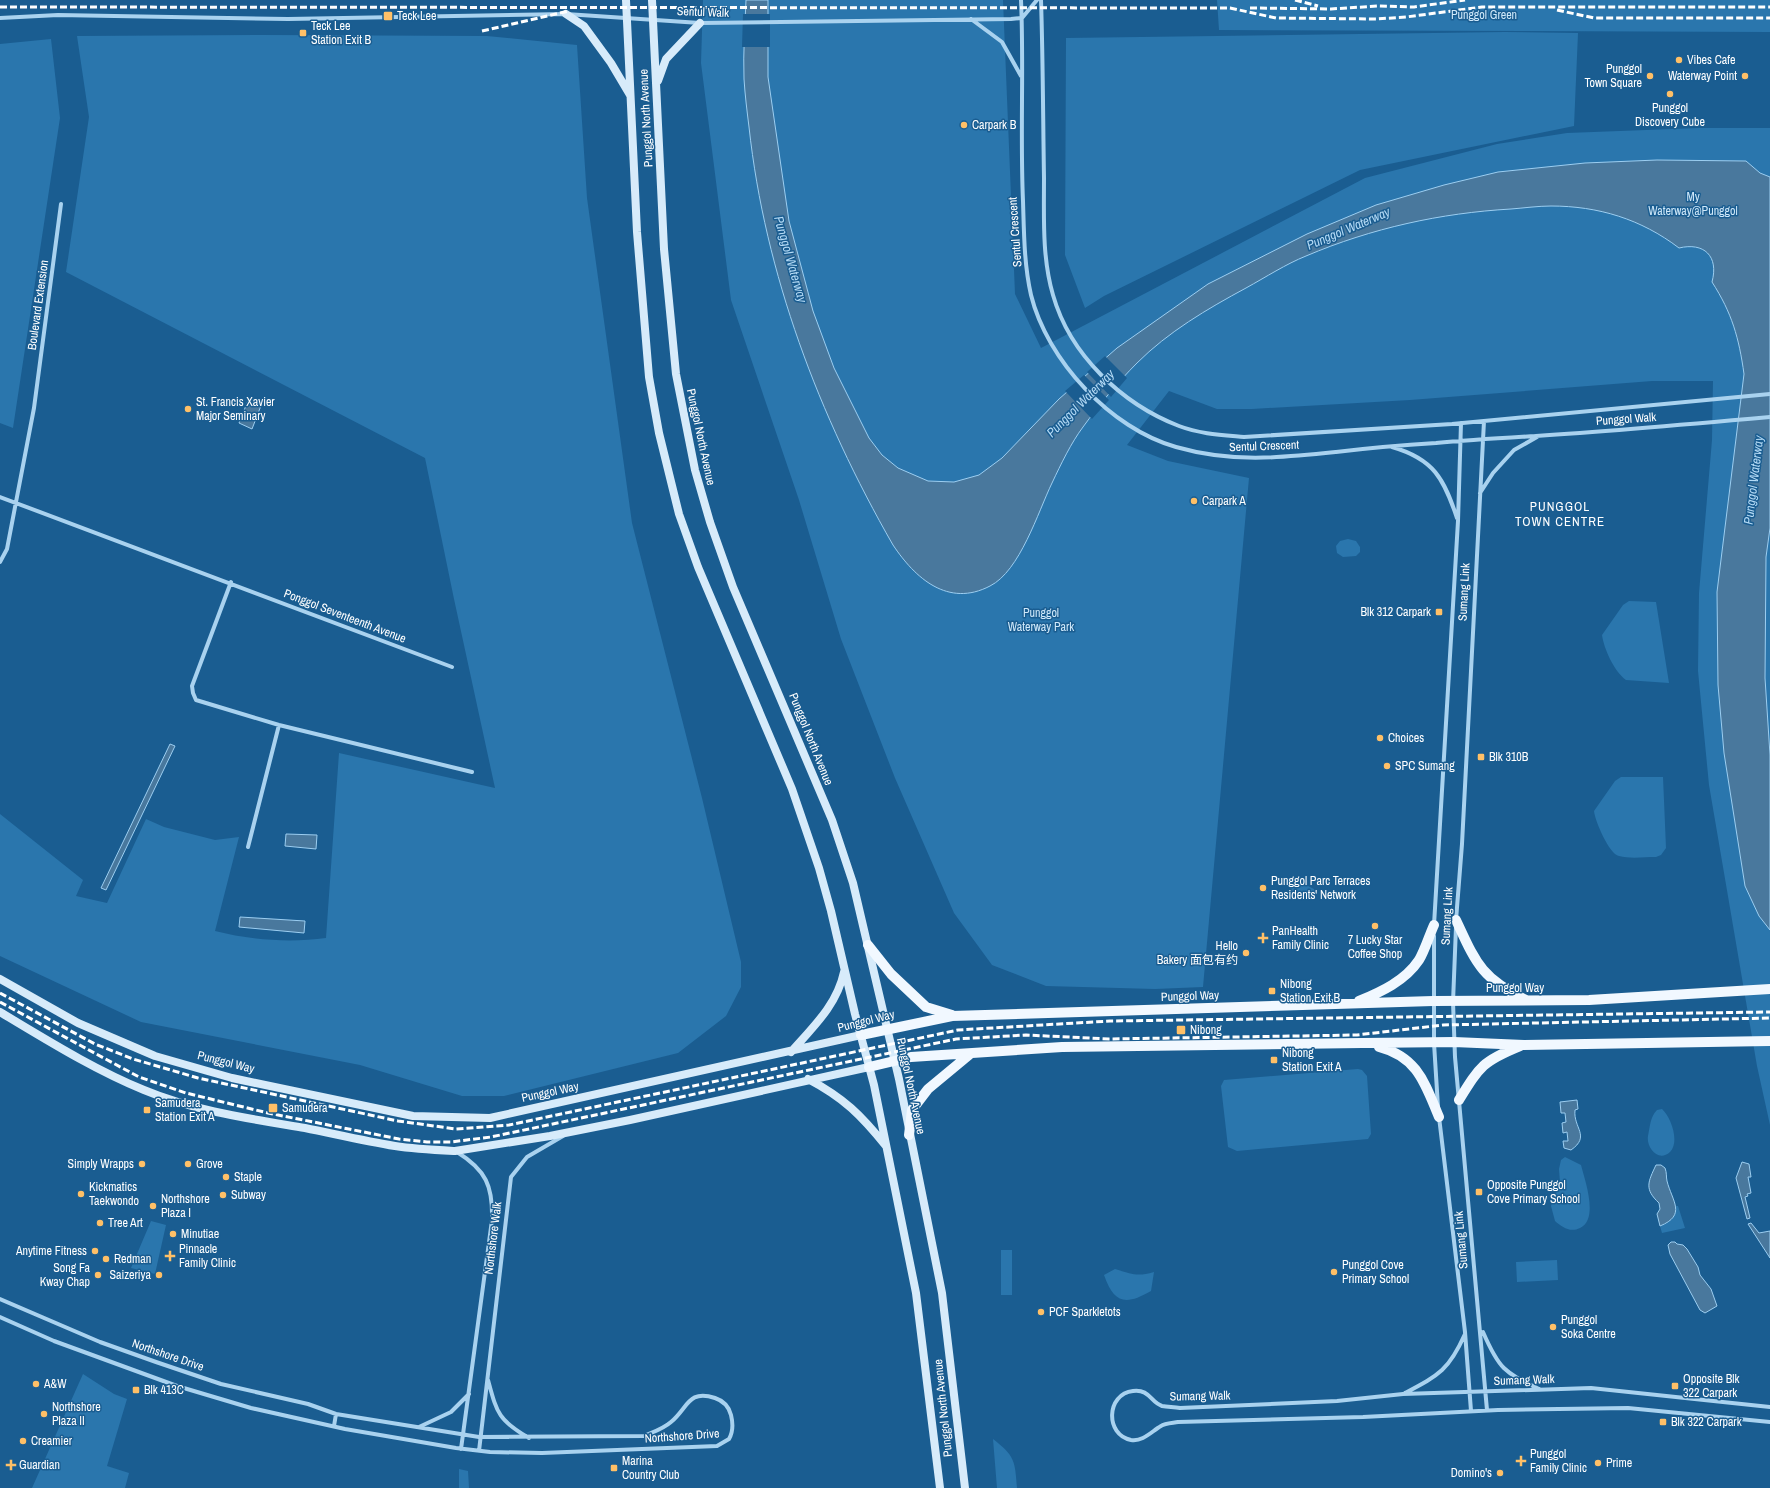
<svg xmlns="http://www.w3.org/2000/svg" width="1770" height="1488" viewBox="0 0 1770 1488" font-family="'Archivo Narrow','Noto Sans SC',sans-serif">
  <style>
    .green { fill: #2a76ad }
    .water { fill: #49789d; stroke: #9ccef1 }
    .pier { fill: #1a5d91 }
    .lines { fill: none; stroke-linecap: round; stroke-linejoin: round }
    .street { stroke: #a9d2ef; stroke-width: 4 }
    .secondary { stroke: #d7ebfa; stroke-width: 8 }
    .primary { stroke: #f1f8ff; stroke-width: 10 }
    .rail { stroke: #fff; stroke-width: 3; stroke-dasharray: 7 3; stroke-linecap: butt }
    .poi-dot { fill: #ffc067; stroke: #1a5d91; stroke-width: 1.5 }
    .labels { text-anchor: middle; stroke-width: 3; stroke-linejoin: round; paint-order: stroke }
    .street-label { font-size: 12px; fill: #fff; stroke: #1a5d91 }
    .park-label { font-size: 12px; fill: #d0e9fa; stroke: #1a5d91 }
    .poi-label { font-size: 12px; fill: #fff; stroke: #1a5d91; text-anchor: start }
    .water-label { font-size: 13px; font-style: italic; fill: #b5dbf6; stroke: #1a5d91 }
    .neighbourhood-label { font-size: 13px; letter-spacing: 1px; fill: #fff; stroke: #1a5d91 }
  </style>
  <rect width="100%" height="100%" fill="#1a5d91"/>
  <path class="green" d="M 703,0 L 1003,0 L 1015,294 L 1041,348 L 1365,178 L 1497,144 L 1567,133 L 1699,128 L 1770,128 L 1770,1125 L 1757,1066 L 1709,785 L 1698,671 L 1699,593 L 1712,440 L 1713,381 L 1652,381 L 1410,400 L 1252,409 L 1217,409 L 1169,391 L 1127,445 L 1168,461 L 1249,478 L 1203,987 L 1155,989 L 1046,986 L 992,965 L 954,913 L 895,778 L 841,639 L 799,500 L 731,300 L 701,63 Z
    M 1217,0 L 1770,0 L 1770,32 L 1219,30 Z
    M 1505,32 L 1578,33 L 1574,126 L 1360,170 L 1104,296 L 1085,308 L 1065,255 L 1066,38 Z
    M 265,35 L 487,36 L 577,45 L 587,198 L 632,523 L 702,798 L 741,962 L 741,987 L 726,1016 L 678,1053 L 504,1096 L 462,1096 L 360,1065 L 141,1022 L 0,956 L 0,814 L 83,880 L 76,896 L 107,903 L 146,819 L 164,827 L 215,840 L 239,837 L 215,931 C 250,940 290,943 326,938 L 339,753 L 495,788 L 454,599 L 425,458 L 66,272 L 89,117 L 77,36 Z
    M 51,39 L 60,118 L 13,428 L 0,423 L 0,44 Z
    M 1348,539 L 1356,541 L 1360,547 L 1360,552 L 1356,556 L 1343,557 L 1337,553 L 1336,546 L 1340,541 Z
    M 1629,601 L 1656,602 L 1669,683 L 1626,680 C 1614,671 1604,649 1602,635 L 1623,605 Z
    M 1621,777 L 1663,777 L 1666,848 L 1661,855 L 1656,857 C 1644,857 1630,859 1619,856 C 1609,854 1595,821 1594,811 L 1615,781 Z
    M 1298,881 L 1314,889 L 1316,893 L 1315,896 L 1310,899 L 1293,898 L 1290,895 L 1290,886 Z
    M 1358,1069 L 1362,1070 L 1367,1076 L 1371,1134 L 1368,1139 L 1237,1151 L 1228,1147 L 1221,1086 L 1224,1080 Z
    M 1662,1109 C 1671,1117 1680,1142 1670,1152 C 1658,1163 1646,1147 1648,1136 C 1650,1127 1650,1117 1657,1110 Z
    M 1565,1157 L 1581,1165 C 1585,1181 1599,1219 1580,1228 C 1570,1233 1562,1227 1555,1221 L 1551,1206 L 1560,1182 L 1559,1169 L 1561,1160 Z
    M 1675,1206 L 1678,1206 L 1685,1228 L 1662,1233 L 1660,1226 L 1667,1223 L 1676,1211 Z
    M 151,1221 L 166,1225 L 155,1274 L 131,1268 Z
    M 1001,1250 L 1012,1250 L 1012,1295 L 1001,1295 Z
    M 1557,1260 L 1558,1280 L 1517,1282 L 1516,1262 Z
    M 1115,1269 C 1131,1274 1137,1277 1154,1272 L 1151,1291 C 1125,1306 1114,1303 1104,1275 Z
    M 83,1374 L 114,1394 L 127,1399 L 107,1466 L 129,1473 L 125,1488 L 32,1488 Z
    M 993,1439 C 1015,1456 1015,1461 1017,1488 L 997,1488 Z
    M 459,1469 L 468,1471 L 469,1488 L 459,1488 Z"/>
  <path class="water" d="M 746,0 L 768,0 L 768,77 L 789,221 L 813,311 L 834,368 L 869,438 L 882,455 L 898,468 L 928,481 L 954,482 L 979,475 L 1002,458 L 1059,399 L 1117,348 L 1208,284 L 1307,234 L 1376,205 L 1444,185 L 1498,172 L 1585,163 L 1657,160 L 1746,161 L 1760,173 L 1770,177 L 1770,528 L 1766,557 L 1765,678 L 1770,755 L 1770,930 L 1759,916 L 1745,886 L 1724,753 L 1718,685 L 1717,592 L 1744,374 C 1739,338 1732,313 1712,282 C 1719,256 1704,242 1679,248 C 1641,219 1598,206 1551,206 C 1538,206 1524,208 1511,209 C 1441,213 1372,228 1306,256 C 1286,264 1266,277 1246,288 C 1207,309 1168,332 1137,363 C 1118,382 1099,405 1083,427 C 1071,443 1061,464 1052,483 C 1038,512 1020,571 990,586 C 948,608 915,578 893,545 C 819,416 765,274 749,127 C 747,111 745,95 744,79 C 743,52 745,26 746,0 Z
    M 249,398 L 262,403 L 252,429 L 239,423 Z
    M 170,744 L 175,746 L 106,890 L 101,888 Z
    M 286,834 L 317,835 L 316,849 L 285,846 Z
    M 240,917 L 305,921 L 304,933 L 239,927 Z
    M 1577,1100 L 1578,1109 L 1575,1110 C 1573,1128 1591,1136 1571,1150 L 1564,1148 L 1563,1141 L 1568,1141 L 1567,1132 L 1563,1133 L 1562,1123 L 1566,1122 L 1565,1113 L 1561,1113 L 1560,1102 Z
    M 1742,1162 L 1749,1164 L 1751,1177 L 1748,1177 L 1751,1193 L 1747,1194 L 1748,1196 L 1745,1197 L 1750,1218 L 1747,1219 L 1736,1178 Z
    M 1656,1165 L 1661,1165 L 1665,1168 C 1667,1173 1666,1177 1667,1181 C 1672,1201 1687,1215 1660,1226 L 1657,1214 L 1660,1209 L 1659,1203 C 1644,1189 1648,1182 1656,1165 Z
    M 1751,1223 L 1759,1233 L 1770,1231 L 1770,1258 L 1748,1224 Z
    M 1671,1242 L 1675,1242 L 1677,1244 L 1683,1245 L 1687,1249 L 1698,1267 L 1700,1275 L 1711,1289 L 1717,1306 L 1705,1313 L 1700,1310 L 1670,1254 L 1668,1245 Z"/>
  <path class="pier" d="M 743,14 L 770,14 L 770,47 L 742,47 Z
    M 1105,356 L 1127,378 L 1111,397 L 1087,372 Z
    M 1084,375 L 1109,400 L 1092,419 L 1065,391 Z"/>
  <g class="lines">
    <path class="street" d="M 1021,0 C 1024,67 1020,134 1023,201 C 1024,233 1024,264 1031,295 C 1047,360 1111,429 1176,447 C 1232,463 1279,458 1336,452 C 1369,448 1403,445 1436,443 C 1469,440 1503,438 1536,436 C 1614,431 1692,424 1770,417
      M 1041,0 C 1043,59 1043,119 1044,178 C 1044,217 1042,258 1053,295 C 1070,355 1122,404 1179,426 C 1200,434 1222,435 1244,437 L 1452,424 L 1770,394
      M 0,18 L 58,15 L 288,19 L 566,14 L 700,23 L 1011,19 L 1022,18 L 1037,0
      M 971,19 L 1002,42 L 1021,76
      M 1392,447 C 1434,459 1444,479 1457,518
      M 1480,493 L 1493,473 L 1514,450 L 1537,437
      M 0,497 L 452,667
      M 0,562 L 7,549 L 34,408 L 61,204
      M 231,582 L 192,686 L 193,693 L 196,700 L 279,725 L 472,772
      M 248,847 L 279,725
      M 1456,920 L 1462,844 L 1484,421
      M 1434,925 L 1458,521 L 1461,423
      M 1456,927 L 1453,1002 L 1455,1057 L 1487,1410
      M 1434,936 L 1434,1043 L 1438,1107
      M 1439,1117 L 1465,1332 L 1471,1411
      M 457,1152 C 486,1170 493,1186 492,1220 L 461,1449
      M 0,1299 L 100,1342 L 156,1362 L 221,1384 L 308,1404 L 336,1414 L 479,1437 L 644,1436 C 653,1432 663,1429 671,1422 C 688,1408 688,1389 715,1398 C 724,1401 729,1407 731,1415 C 733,1423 733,1432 729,1439 L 717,1446 L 542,1453 L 490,1452 L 456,1448 L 345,1429 L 251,1408 L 177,1386 L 54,1341 L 0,1317
      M 1483,1332 C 1499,1369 1504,1372 1539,1389
      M 488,1380 C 497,1413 498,1420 529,1438
      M 1405,1393 C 1439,1375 1449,1370 1465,1334
      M 1770,1407 L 1591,1388 L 1403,1394 L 1337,1401 L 1180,1408 C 1174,1407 1168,1407 1162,1406 C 1150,1402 1150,1389 1133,1391 C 1106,1394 1105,1435 1131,1440 C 1143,1442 1152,1431 1161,1426 C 1165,1423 1173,1423 1178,1422 L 1363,1417 L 1498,1410 L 1628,1408 L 1770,1422
      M 334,1426 L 336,1414
      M 419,1427 L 451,1412 L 469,1394
      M 479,1451 L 511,1177 L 527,1157 L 563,1136"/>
    <path class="secondary" d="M 626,0 L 637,232 L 649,377 L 659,433 L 679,514 L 698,567 L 792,789 L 819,868 L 831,911 L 855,1014 L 874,1085 L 916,1293 L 940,1488
      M 652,0 L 664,249 L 676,374 L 695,470 L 710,522 L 733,587 L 832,820 L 853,883 L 899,1079 L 942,1293 L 965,1488
      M 566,14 L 584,26 L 611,63 L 630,95
      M 658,81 L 666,59 L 700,23
      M 0,979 L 78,1023 L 155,1056 L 232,1078 L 413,1116 L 490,1118 L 861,1035
      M 0,1012 C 47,1040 93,1069 144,1090 C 194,1111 252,1119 305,1128 C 335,1134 365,1141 395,1146 C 414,1149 435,1150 455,1151 L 550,1136 L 630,1120 L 869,1067
      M 791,1052 C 813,1027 837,1005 844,972
      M 808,1079 C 844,1098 861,1115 886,1146"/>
    <path class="primary" d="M 1456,920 C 1476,963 1481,978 1526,1000
      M 868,945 L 891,974 L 926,1007 L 952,1015
      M 1359,1001 C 1381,992 1405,981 1419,960 C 1425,950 1429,936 1434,925
      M 861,1035 L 952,1016 L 1433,1001 L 1589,1000 L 1770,989
      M 1379,1047 C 1418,1057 1425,1084 1439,1117
      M 869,1067 L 911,1057 L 1062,1047 L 1362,1043 L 1454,1042 L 1524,1045 L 1770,1041
      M 1459,1100 C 1480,1066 1483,1061 1520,1046
      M 909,1135 L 912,1110 L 928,1089 L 969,1055"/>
    <path class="rail" d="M 1295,0 L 1318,6
      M 0,7 L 1230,8 L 1276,18 L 1376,19 L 1406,17 L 1482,7 L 1770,7
      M 1250,8 L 1331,9 L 1378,6 L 1414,7 L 1465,0
      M 1557,10 L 1594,18 L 1770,18
      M 482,31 L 569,11
      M 0,993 L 95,1044 L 133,1059 L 198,1078 L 398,1121 L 456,1129 L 509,1125 L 958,1030 L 1110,1021 L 1770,1012
      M 0,1002 L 139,1077 L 186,1093 L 268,1113 L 399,1139 L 427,1142 L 451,1142 L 491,1137 L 956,1039 L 1026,1035 L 1109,1039 L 1357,1035 L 1443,1025 L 1770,1018"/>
  </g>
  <g class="poi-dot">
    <rect x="383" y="11" width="10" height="10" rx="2"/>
    <rect x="299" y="29" width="8" height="8" rx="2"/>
    <circle cx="1679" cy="60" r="4"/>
    <circle cx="1650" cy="76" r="4"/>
    <circle cx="1745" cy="76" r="4"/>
    <circle cx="1670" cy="94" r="4"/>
    <circle cx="964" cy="125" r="4"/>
    <circle cx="188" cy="409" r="4"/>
    <circle cx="1194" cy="501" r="4"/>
    <rect x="1435" y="608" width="8" height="8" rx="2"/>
    <circle cx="1380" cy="738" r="4"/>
    <rect x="1477" y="753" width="8" height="8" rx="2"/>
    <circle cx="1387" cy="766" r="4"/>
    <circle cx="1263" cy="888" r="4"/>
    <circle cx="1375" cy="926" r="4"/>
    <path d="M1261 932h4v4h4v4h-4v4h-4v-4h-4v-4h4z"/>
    <circle cx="1246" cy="953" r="4"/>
    <rect x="1268" y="987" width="8" height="8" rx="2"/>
    <rect x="1176" y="1025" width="10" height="10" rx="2"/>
    <rect x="1270" y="1056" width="8" height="8" rx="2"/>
    <rect x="268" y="1103" width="10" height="10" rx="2"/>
    <rect x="143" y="1106" width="8" height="8" rx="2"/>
    <circle cx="142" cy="1164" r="4"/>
    <circle cx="188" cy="1164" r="4"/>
    <circle cx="226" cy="1177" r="4"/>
    <rect x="1475" y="1188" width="8" height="8" rx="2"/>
    <circle cx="81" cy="1194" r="4"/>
    <circle cx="223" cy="1195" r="4"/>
    <circle cx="153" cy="1206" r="4"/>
    <circle cx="100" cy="1223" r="4"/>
    <circle cx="173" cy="1234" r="4"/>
    <circle cx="95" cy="1251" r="4"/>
    <path d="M168 1250h4v4h4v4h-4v4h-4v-4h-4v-4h4z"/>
    <circle cx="106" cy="1259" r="4"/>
    <circle cx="1334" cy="1272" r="4"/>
    <circle cx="98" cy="1275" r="4"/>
    <circle cx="159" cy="1275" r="4"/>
    <circle cx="1041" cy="1312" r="4"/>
    <circle cx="1553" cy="1327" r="4"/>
    <circle cx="36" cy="1384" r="4"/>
    <rect x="1671" y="1382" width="8" height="8" rx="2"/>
    <rect x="132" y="1386" width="8" height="8" rx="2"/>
    <circle cx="44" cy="1414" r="4"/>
    <rect x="1659" y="1418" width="8" height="8" rx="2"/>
    <circle cx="23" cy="1441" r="4"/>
    <path d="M1519 1455h4v4h4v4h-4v4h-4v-4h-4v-4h4z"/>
    <circle cx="1598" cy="1463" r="4"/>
    <path d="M9 1459h4v4h4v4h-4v4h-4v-4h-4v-4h4z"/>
    <rect x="610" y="1464" width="8" height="8" rx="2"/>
    <circle cx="1500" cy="1473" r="4"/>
  </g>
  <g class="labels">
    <g class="street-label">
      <text transform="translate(703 12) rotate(2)" y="4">Sentul Walk</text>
      <text transform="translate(646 118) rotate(-93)" y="4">Punggol North Avenue</text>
      <text transform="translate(1015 232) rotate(-94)" y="4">Sentul Crescent</text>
      <text transform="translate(38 305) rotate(-82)" y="4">Boulevard Extension</text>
      <text transform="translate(1626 419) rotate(-4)" y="4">Punggol Walk</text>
      <text transform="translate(701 437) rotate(78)" y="4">Punggol North Avenue</text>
      <text transform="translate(1264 446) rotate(-2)" y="4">Sentul Crescent</text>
      <text transform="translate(1464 592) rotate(-87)" y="4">Sumang Link</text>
      <text transform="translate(345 616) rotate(21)" y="4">Ponggol Seventeenth Avenue</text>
      <text transform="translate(811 739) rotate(68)" y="4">Punggol North Avenue</text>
      <text transform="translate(1447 916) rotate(-87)" y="4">Sumang Link</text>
      <text x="1515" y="992">Punggol Way</text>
      <text transform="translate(1190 996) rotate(-2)" y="4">Punggol Way</text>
      <text transform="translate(866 1021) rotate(-14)" y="4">Punggol Way</text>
      <text transform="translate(226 1062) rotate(14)" y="4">Punggol Way</text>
      <text transform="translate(911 1086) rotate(78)" y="4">Punggol North Avenue</text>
      <text transform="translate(550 1092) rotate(-12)" y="4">Punggol Way</text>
      <text transform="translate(493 1238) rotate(-83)" y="4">Northshore Walk</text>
      <text transform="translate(1461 1240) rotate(-95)" y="4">Sumang Link</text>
      <text transform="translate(168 1355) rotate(19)" y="4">Northshore Drive</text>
      <text transform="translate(1524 1380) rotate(-2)" y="4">Sumang Walk</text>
      <text transform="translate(1200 1396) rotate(-1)" y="4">Sumang Walk</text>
      <text transform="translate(943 1408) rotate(-96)" y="4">Punggol North Avenue</text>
      <text transform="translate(682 1436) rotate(-4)" y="4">Northshore Drive</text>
    </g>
    <g class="park-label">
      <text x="1484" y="19">Punggol Green</text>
      <text x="1693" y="201">My<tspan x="1693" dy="14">Waterway@Punggol</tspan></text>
      <text x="1041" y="617">Punggol<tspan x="1041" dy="14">Waterway Park</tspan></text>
    </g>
    <g class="poi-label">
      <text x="397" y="20">Teck Lee</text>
      <text x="311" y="30">Teck Lee<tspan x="311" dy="14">Station Exit B</tspan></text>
      <text x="1687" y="64">Vibes Cafe</text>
      <text x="1642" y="73" text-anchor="end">Punggol<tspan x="1642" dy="14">Town Square</tspan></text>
      <text x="1737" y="80" text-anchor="end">Waterway Point</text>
      <text x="1670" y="112" text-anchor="middle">Punggol<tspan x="1670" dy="14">Discovery Cube</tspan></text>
      <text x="972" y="129">Carpark B</text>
      <text x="196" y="406">St. Francis Xavier<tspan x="196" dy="14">Major Seminary</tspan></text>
      <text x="1202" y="505">Carpark A</text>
      <text x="1431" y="616" text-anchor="end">Blk 312 Carpark</text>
      <text x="1388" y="742">Choices</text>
      <text x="1489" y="761">Blk 310B</text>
      <text x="1395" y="770">SPC Sumang</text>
      <text x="1271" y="885">Punggol Parc Terraces<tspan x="1271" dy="14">Residents' Network</tspan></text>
      <text x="1272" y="935">PanHealth<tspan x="1272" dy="14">Family Clinic</tspan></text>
      <text x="1375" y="944" text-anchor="middle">7 Lucky Star<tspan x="1375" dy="14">Coffee Shop</tspan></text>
      <text x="1238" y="950" text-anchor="end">Hello<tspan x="1238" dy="14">Bakery 面包有约</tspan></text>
      <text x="1280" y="988">Nibong<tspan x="1280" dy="14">Station Exit B</tspan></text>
      <text x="1190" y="1034">Nibong</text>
      <text x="1282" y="1057">Nibong<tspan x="1282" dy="14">Station Exit A</tspan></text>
      <text x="155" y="1107">Samudera<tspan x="155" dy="14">Station Exit A</tspan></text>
      <text x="282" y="1112">Samudera</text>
      <text x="134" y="1168" text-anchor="end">Simply Wrapps</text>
      <text x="196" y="1168">Grove</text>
      <text x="234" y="1181">Staple</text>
      <text x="1487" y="1189">Opposite Punggol<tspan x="1487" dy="14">Cove Primary School</tspan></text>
      <text x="89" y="1191">Kickmatics<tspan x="89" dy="14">Taekwondo</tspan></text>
      <text x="231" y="1199">Subway</text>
      <text x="161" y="1203">Northshore<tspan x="161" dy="14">Plaza I</tspan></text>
      <text x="108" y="1227">Tree Art</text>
      <text x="181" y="1238">Minutiae</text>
      <text x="179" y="1253">Pinnacle<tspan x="179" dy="14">Family Clinic</tspan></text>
      <text x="87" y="1255" text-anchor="end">Anytime Fitness</text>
      <text x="114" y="1263">Redman</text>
      <text x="1342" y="1269">Punggol Cove<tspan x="1342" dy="14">Primary School</tspan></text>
      <text x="90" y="1272" text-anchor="end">Song Fa<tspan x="90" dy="14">Kway Chap</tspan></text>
      <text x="151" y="1279" text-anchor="end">Saizeriya</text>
      <text x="1049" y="1316">PCF Sparkletots</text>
      <text x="1561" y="1324">Punggol<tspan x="1561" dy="14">Soka Centre</tspan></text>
      <text x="1683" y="1383">Opposite Blk<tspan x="1683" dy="14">322 Carpark</tspan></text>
      <text x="44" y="1388">A&amp;W</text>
      <text x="144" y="1394">Blk 413C</text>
      <text x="52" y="1411">Northshore<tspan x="52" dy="14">Plaza II</tspan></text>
      <text x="1671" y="1426">Blk 322 Carpark</text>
      <text x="31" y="1445">Creamier</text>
      <text x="1530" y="1458">Punggol<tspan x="1530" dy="14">Family Clinic</tspan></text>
      <text x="622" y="1465">Marina<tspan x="622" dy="14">Country Club</tspan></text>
      <text x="1606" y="1467">Prime</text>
      <text x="19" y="1469">Guardian</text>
      <text x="1492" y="1477" text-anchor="end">Domino's</text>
    </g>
    <g class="water-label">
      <text transform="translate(1348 228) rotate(-23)" y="5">Punggol Waterway</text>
      <text transform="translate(791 259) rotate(74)" y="5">Punggol Waterway</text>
      <text transform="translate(1080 403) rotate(-45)" y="5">Punggol Waterway</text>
      <text transform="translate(1753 480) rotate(-83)" y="5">Punggol Waterway</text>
    </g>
    <g class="neighbourhood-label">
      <text x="1560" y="511">PUNGGOL<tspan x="1560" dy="15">TOWN CENTRE</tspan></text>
    </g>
  </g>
</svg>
